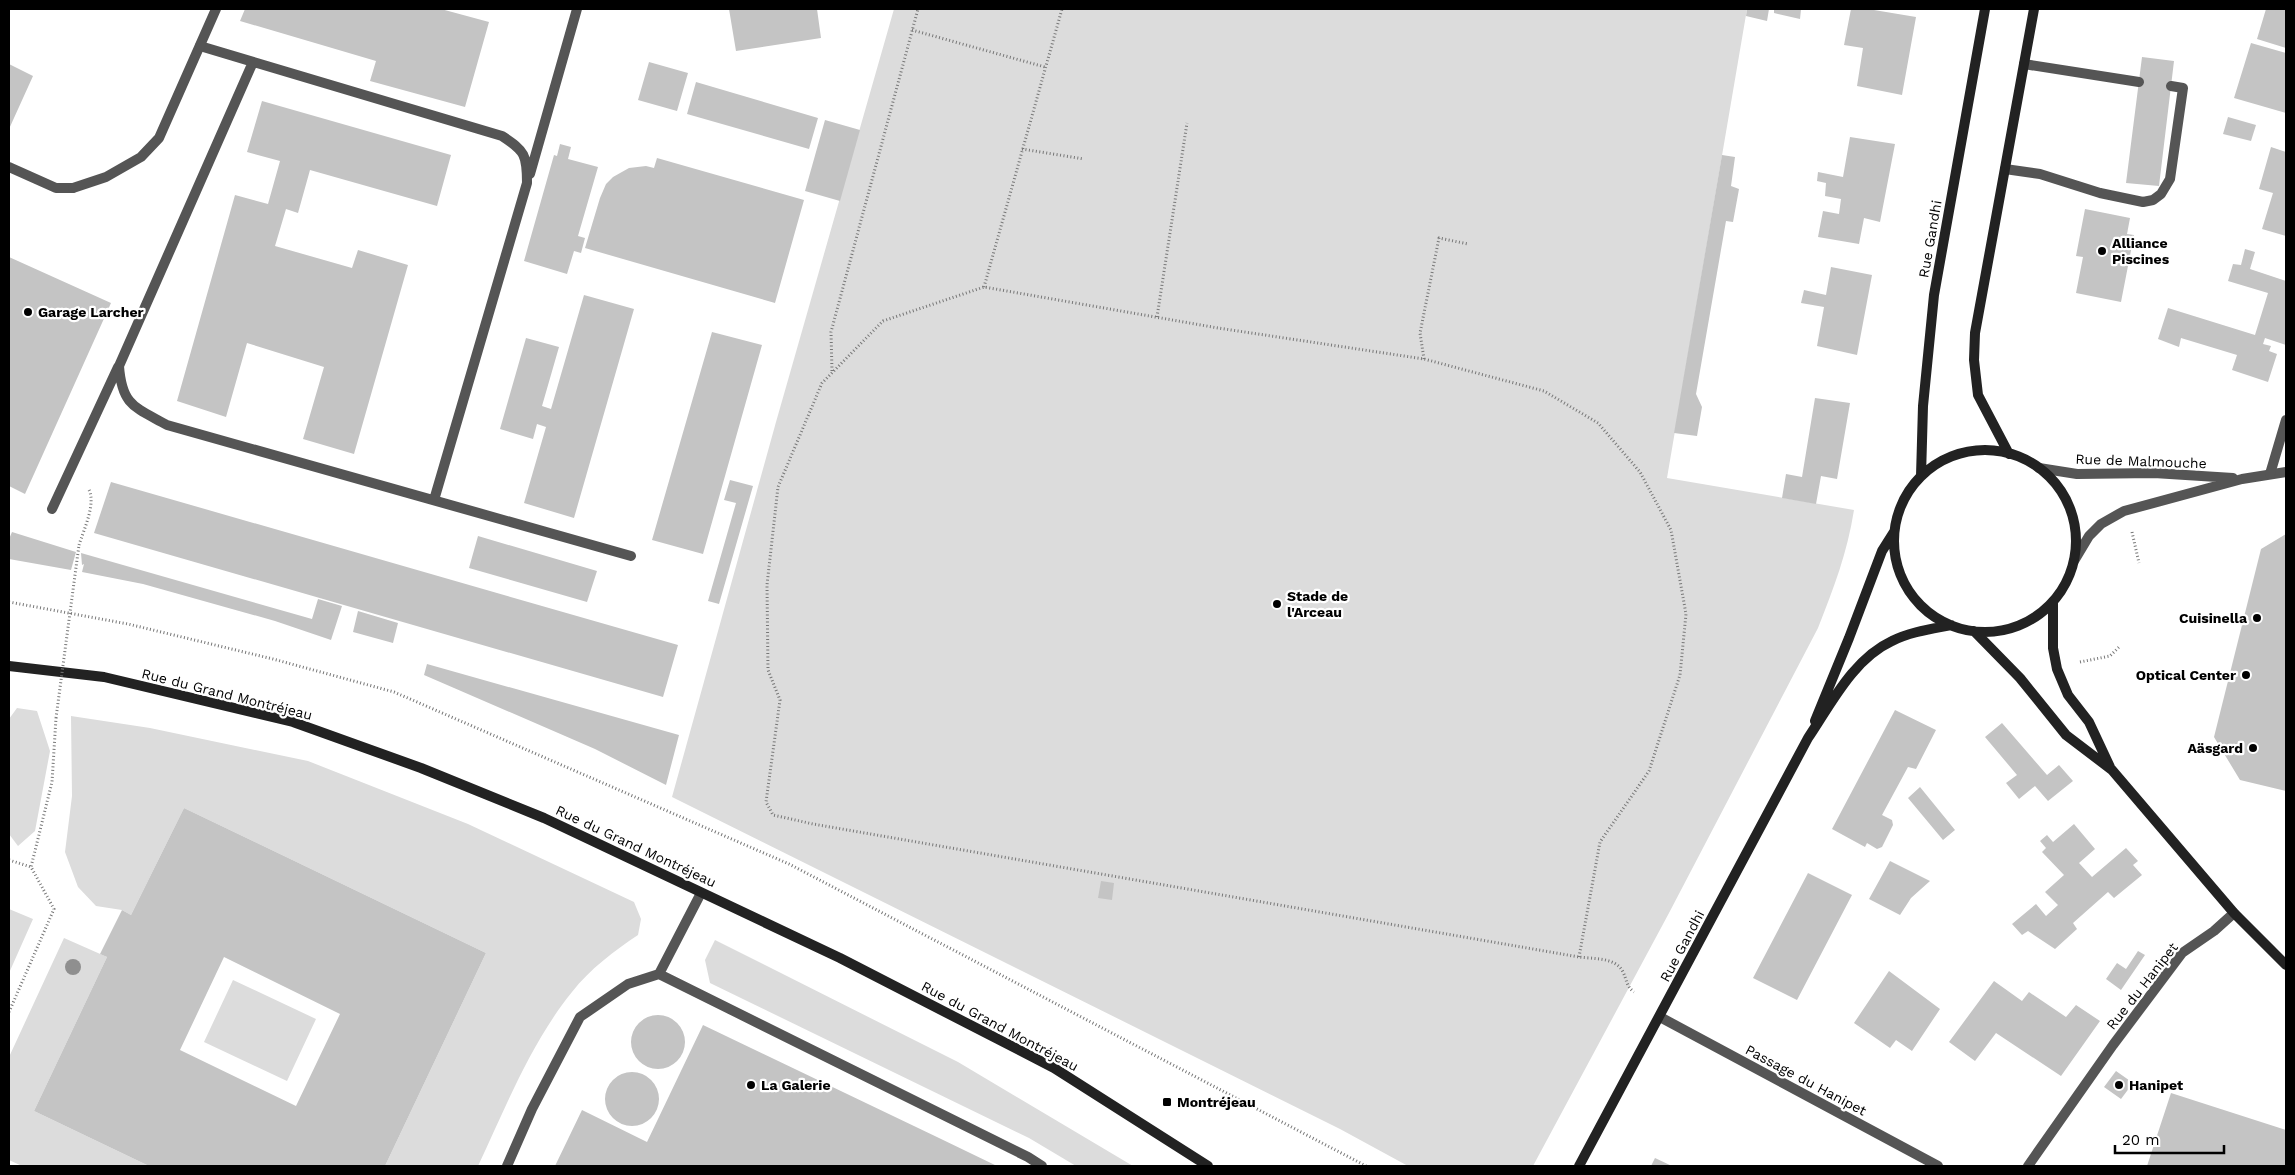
<svg xmlns="http://www.w3.org/2000/svg" width="2295" height="1175" viewBox="0 0 2295 1175" font-family="'Work Sans',sans-serif">
  <style>
    .green { fill: #dcdcdc }
    .building { fill: #c4c4c4; fill-rule: evenodd }
    .lines { fill: none; stroke-linecap: round; stroke-linejoin: round }
    .path { stroke: #777; stroke-width: 3; stroke-dasharray: 1 2.5; stroke-linecap: butt }
    .lane { stroke: #555; stroke-width: 10 }
    .street { stroke: #555; stroke-width: 10 }
    .secondary { stroke: #222; stroke-width: 10 }
    .path-bridge { stroke: #777; stroke-width: 3; stroke-dasharray: 1 2.5; stroke-linecap: butt }
    .tree { fill: #8f8f8f }
    .poi-dot { fill: #000; stroke: #fff; stroke-width: 2 }
    .labels { text-anchor: middle; stroke-width: 4.5; stroke-linejoin: round; paint-order: stroke }
    .street-label { font-size: 14px; fill: #000; stroke: #fff }
    .poi-label { font-size: 14px; font-weight: bold; fill: #000; stroke: #fff; text-anchor: start }
  </style>
  <rect width="100%" height="100%" fill="#fff"/>
  <path class="green" d="M 894,9 L 1747,9 L 1667,478 L 1854,510 C 1847,554 1834,587 1818,628 L 1669,913 L 1533,1166 L 1408,1166 L 1340,1129 L 672,797 L 776,422 Z
    M 17,708 L 37,711 L 50,751 L 35,831 L 18,846 L 9,834 L 9,719 Z
    M 71,716 L 150,728 L 308,761 L 468,824 L 634,902 L 641,919 L 638,935 C 614,951 590,969 572,992 C 530,1044 506,1107 478,1166 L 385,1166 L 486,953 L 184,808 L 131,915 L 122,910 L 96,906 L 78,887 L 65,852 L 72,796 Z
    M 9,909 L 33,919 L 9,973 Z
    M 64,938 L 107,957 L 34,1111 L 149,1166 L 22,1166 L 9,1160 L 9,1057 Z
    M 715,940 L 958,1062 L 1133,1166 L 1076,1166 L 1029,1138 L 710,983 L 705,960 Z
    M 233,980 L 316,1019 L 287,1081 L 204,1042 Z"/>
  <path class="building" d="M 245,9 L 441,9 L 489,22 L 465,107 L 370,81 L 376,61 L 240,21 Z
    M 729,9 L 817,9 L 821,38 L 736,51 Z
    M 1747,9 L 1769,9 L 1767,21 L 1746,16 Z
    M 1774,9 L 1801,9 L 1800,19 L 1774,13 Z
    M 1851,9 L 1868,9 L 1916,17 L 1902,95 L 1857,86 L 1863,48 L 1844,45 Z
    M 2266,9 L 2286,9 L 2286,48 L 2257,39 Z
    M 2251,43 L 2286,53 L 2286,113 L 2234,98 Z
    M 2142,57 L 2174,61 L 2159,186 L 2126,183 Z
    M 649,62 L 688,73 L 677,111 L 638,100 Z
    M 9,64 L 33,76 L 9,129 Z
    M 696,82 L 818,118 L 809,149 L 687,114 Z
    M 262,101 L 451,155 L 437,206 L 310,170 L 298,213 L 286,209 L 275,246 L 352,268 L 358,250 L 408,265 L 354,454 L 303,439 L 324,367 L 247,343 L 226,417 L 177,401 L 235,195 L 268,204 L 280,161 L 247,152 Z
    M 2228,117 L 2256,125 L 2251,141 L 2223,134 Z
    M 825,120 L 860,130 L 840,201 L 805,191 Z
    M 1850,137 L 1895,144 L 1880,222 L 1864,218 L 1859,244 L 1818,237 L 1823,211 L 1839,214 L 1841,199 L 1825,196 L 1826,183 L 1817,181 L 1818,172 L 1843,177 Z
    M 560,144 L 571,147 L 568,159 L 598,167 L 578,236 L 585,238 L 581,253 L 574,251 L 567,274 L 524,261 L 554,155 L 557,156 Z
    M 2271,147 L 2286,152 L 2286,236 L 2262,229 L 2273,193 L 2259,189 Z
    M 1722,155 L 1735,157 L 1731,186 L 1739,189 L 1733,222 L 1726,221 L 1696,394 L 1702,407 L 1697,436 L 1674,433 Z
    M 657,158 L 804,200 L 775,303 L 585,248 L 600,198 L 606,184 L 613,177 L 629,168 L 646,166 L 654,168 Z
    M 2085,209 L 2130,218 L 2127,234 L 2134,235 L 2121,302 L 2076,293 L 2083,257 L 2076,256 Z
    M 2245,249 L 2255,252 L 2250,269 L 2286,281 L 2286,345 L 2265,338 L 2263,344 L 2271,346 L 2269,351 L 2277,354 L 2268,382 L 2232,370 L 2237,355 L 2181,338 L 2179,347 L 2158,339 L 2168,308 L 2255,335 L 2268,293 L 2228,281 L 2233,264 L 2241,265 Z
    M 9,257 L 111,303 L 25,494 L 9,486 Z
    M 1831,267 L 1872,275 L 1857,355 L 1817,346 L 1824,307 L 1801,303 L 1804,290 L 1826,295 Z
    M 584,295 L 634,309 L 574,518 L 524,503 L 546,427 L 537,424 L 533,439 L 500,429 L 526,338 L 559,347 L 542,406 L 551,409 Z
    M 712,332 L 762,345 L 703,554 L 652,540 Z
    M 1815,398 L 1850,403 L 1837,479 L 1821,476 L 1816,504 L 1782,498 L 1786,474 L 1802,477 Z
    M 730,480 L 753,486 L 719,604 L 708,601 L 736,503 L 724,500 Z
    M 111,482 L 678,645 L 663,697 L 94,533 Z
    M 12,532 L 76,552 L 71,570 L 9,559 L 9,539 Z
    M 2286,534 L 2286,791 L 2240,780 L 2214,737 L 2261,549 Z
    M 478,536 L 597,571 L 587,602 L 469,568 Z
    M 81,553 L 312,619 L 318,599 L 342,606 L 331,640 L 275,621 L 143,584 L 82,572 L 84,564 L 82,565 Z
    M 358,611 L 398,623 L 393,643 L 353,632 Z
    M 427,664 L 679,735 L 666,785 L 595,749 L 424,675 Z
    M 1895,710 L 1936,730 L 1916,769 L 1908,767 L 1882,815 L 1892,820 L 1893,825 L 1882,847 L 1877,849 L 1867,843 L 1865,847 L 1832,829 Z
    M 2002,723 L 2047,775 L 2059,765 L 2073,781 L 2048,801 L 2035,786 L 2019,799 L 2006,783 L 2017,775 L 1985,737 Z
    M 1920,787 L 1955,830 L 1943,840 L 1908,798 Z
    M 184,808 L 486,953 L 385,1166 L 149,1166 L 34,1111 L 107,957 L 100,954 L 122,910 L 131,915 ZM 224,957 L 340,1014 L 296,1106 L 180,1050 Z
    M 2074,824 L 2095,849 L 2079,863 L 2092,877 L 2126,848 L 2138,861 L 2133,865 L 2142,875 L 2114,898 L 2108,892 L 2073,923 L 2077,929 L 2055,949 L 2028,931 L 2022,935 L 2012,924 L 2036,904 L 2046,916 L 2058,905 L 2045,892 L 2064,875 L 2042,852 L 2046,848 L 2040,841 L 2047,835 L 2053,842 Z
    M 1890,861 L 1930,881 L 1911,898 L 1900,915 L 1869,899 Z
    M 1808,873 L 1852,895 L 1797,1000 L 1753,978 Z
    M 1101,881 L 1114,883 L 1112,900 L 1098,898 Z
    M 2138,951 L 2145,955 L 2121,990 L 2106,979 L 2117,963 L 2126,969 Z
    M 1889,971 L 1940,1009 L 1912,1051 L 1896,1040 L 1890,1048 L 1854,1023 Z
    M 1994,981 L 2022,1001 L 2029,992 L 2066,1017 L 2076,1005 L 2100,1021 L 2061,1076 L 1996,1033 L 1975,1061 L 1949,1042 Z
    M631 1042a27 27 0 1 1 54 0a27 27 0 1 1-54 0Z
    M 703,1025 L 939,1138 L 997,1166 L 555,1166 L 582,1110 L 647,1142 Z
    M 2116,1071 L 2133,1083 L 2121,1099 L 2104,1087 Z
    M605 1099a27 27 0 1 1 54 0a27 27 0 1 1-54 0Z
    M 2171,1093 L 2286,1130 L 2286,1166 L 2147,1166 Z
    M 1655,1158 L 1672,1166 L 1651,1166 Z"/>
  <g class="lines">
    <path class="path" d="M 912,30 L 1045,67
      M 1022,149 L 1084,159
      M 984,287 L 1062,9
      M 1157,317 L 1187,123
      M 1424,359 L 1420,333 L 1439,238 L 1468,244
      M 832,371 L 831,332 L 918,9
      M 2132,532 L 2139,563
      M 79,545 C 84,529 97,502 88,488
      M 9,602 L 128,624 L 273,659 L 394,692 L 789,864 L 1366,1166
      M 2080,662 L 2110,656 L 2120,646
      M 9,860 L 31,867
      M 1579,957 L 1600,842 L 1649,771 L 1680,675 L 1686,614 L 1671,530 L 1640,472 L 1598,423 L 1544,391 L 1424,359 L 1218,328 L 984,287 L 883,321 L 822,383 L 778,487 L 767,585 L 768,670 L 780,700 L 766,802 L 773,815 L 813,824 L 1579,957 C 1593,959 1616,957 1623,972 C 1627,980 1626,986 1634,992
      M 9,1012 L 54,909 L 31,867 L 52,782 L 56,718"/>
    <path class="lane" d="M 200,46 L 502,136 C 525,151 527,155 527,183 L 434,500
      M 253,62 L 119,366 C 122,406 135,407 167,425 L 631,556
      M 2024,64 L 2139,82
      M 9,167 L 56,188 L 73,188
      M 2005,169 L 2040,174 L 2100,193 L 2143,202 L 2153,200 L 2161,194 L 2170,179 L 2183,88 L 2171,86
      M 530,174 L 577,9
      M 2039,468 L 2077,474 L 2154,473 L 2233,478
      M 52,509 L 118,367
      M 2074,561 L 2089,536 L 2101,524 L 2124,511 L 2242,479 L 2286,472
      M 659,974 L 701,893
      M 507,1166 L 532,1109 L 580,1017 L 628,984 L 659,974 L 1028,1157 L 1042,1166"/>
    <path class="street" d="M 73,188 L 106,177 L 141,157 L 159,138 L 216,9
      M 2270,474 L 2286,420
      M 1660,1017 L 1938,1166
      M 2028,1166 L 2113,1045 L 2182,953 L 2214,931 L 2234,913"/>
    <path class="secondary" d="M1894 541a91 91 0 1 1 182 0a91 91 0 1 1-182 0Z
      M 2009,454 L 1978,395 L 1974,360 L 1975,333 L 2034,9
      M 1921,476 L 1923,406 L 1934,295 L 1985,9
      M 2053,602 L 2053,648 L 2057,669 L 2068,695 L 2089,722 L 2110,767
      M 1974,631 L 2020,678 L 2066,735 L 2112,770 L 2234,913 L 2286,965
      M 9,666 L 104,677 L 293,722 L 421,768 L 544,818 L 840,958 L 1054,1068 L 1208,1166
      M 1815,721 L 1849,638 L 1882,551 L 1894,532
      M 1579,1166 L 1808,738 C 1831,704 1853,659 1892,641 C 1910,632 1931,629 1951,625"/>
    <path class="path-bridge" d="M 56,718 L 79,545"/>
  </g>
  <circle class="tree" cx="73" cy="967" r="8"/>
  <g class="poi-dot">
    <circle cx="2102" cy="251" r="5"/>
    <circle cx="28" cy="312" r="5"/>
    <circle cx="1277" cy="604" r="5"/>
    <circle cx="2257" cy="618" r="5"/>
    <circle cx="2246" cy="675" r="5"/>
    <circle cx="2253" cy="748" r="5"/>
    <circle cx="751" cy="1085" r="5"/>
    <circle cx="2119" cy="1085" r="5"/>
    <rect x="1162" y="1097" width="10" height="10" rx="2.5"/>
  </g>
  <g class="labels">
    <g class="street-label">
      <text transform="translate(1930 239) rotate(-80)" y="5">Rue Gandhi</text>
      <text transform="translate(2141 461) rotate(2)" y="5">Rue de Malmouche</text>
      <text transform="translate(227 694) rotate(14)" y="5">Rue du Grand Montréjeau</text>
      <text transform="translate(636 846) rotate(25)" y="5">Rue du Grand Montréjeau</text>
      <text transform="translate(1682 946) rotate(-62)" y="5">Rue Gandhi</text>
      <text transform="translate(2142 986) rotate(-52)" y="5">Rue du Hanipet</text>
      <text transform="translate(1000 1026) rotate(28)" y="5">Rue du Grand Montréjeau</text>
      <text transform="translate(1806 1080) rotate(28)" y="5">Passage du Hanipet</text>
    </g>
    <g class="poi-label">
      <text x="2112" y="248">Alliance<tspan x="2112" dy="16">Piscines</tspan></text>
      <text x="38" y="317">Garage Larcher</text>
      <text x="1287" y="601">Stade de<tspan x="1287" dy="16">l'Arceau</tspan></text>
      <text x="2247" y="623" text-anchor="end">Cuisinella</text>
      <text x="2236" y="680" text-anchor="end">Optical Center</text>
      <text x="2243" y="753" text-anchor="end">Aäsgard</text>
      <text x="761" y="1090">La Galerie</text>
      <text x="2129" y="1090">Hanipet</text>
      <text x="1177" y="1107">Montréjeau</text>
    </g>
  </g>
  <rect width="2295" height="1175" fill="none" stroke="#000000" stroke-width="20"/>
  <path d="M2115 1145v8h109v-8" fill="none" stroke="#000000" stroke-width="2.5"/>
  <text x="2122" y="1145" font-size="15" fill="#000000" stroke="#ffffff" stroke-width="4" paint-order="stroke">20 m</text>
</svg>
